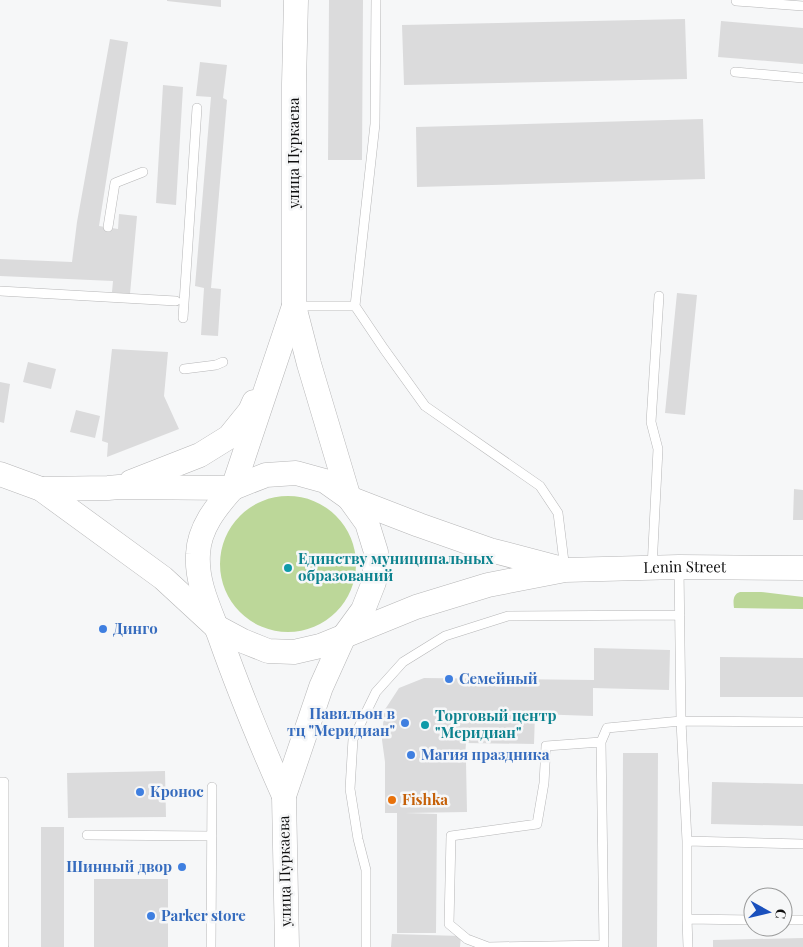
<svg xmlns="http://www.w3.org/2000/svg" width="803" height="947" viewBox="0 0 803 947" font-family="'Playfair Display',serif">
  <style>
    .green { fill: #bcd799 }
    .building { fill: #dbdbdc }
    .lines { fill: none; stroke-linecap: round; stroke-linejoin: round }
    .lane-casing { stroke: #b6b6b7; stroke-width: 10 }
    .secondary-casing { stroke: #b6b6b7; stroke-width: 25 }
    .lane { stroke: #fff; stroke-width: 9 }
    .secondary { stroke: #fff; stroke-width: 24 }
    .culture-dot { fill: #0f9aa8; stroke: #f6f7f8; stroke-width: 2 }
    .shop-dot { fill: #3f7fe0; stroke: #f6f7f8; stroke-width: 2 }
    .food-dot { fill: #e8710a; stroke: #f6f7f8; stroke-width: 2 }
    .labels { text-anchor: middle; stroke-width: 5; stroke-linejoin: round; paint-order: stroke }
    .street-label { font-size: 15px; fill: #0e0e0e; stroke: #f6f7f8 }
    .culture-label { font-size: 15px; font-weight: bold; fill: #0d838f; stroke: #f6f7f8; text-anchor: start }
    .shop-label { font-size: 15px; font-weight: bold; fill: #366cbe; stroke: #f6f7f8; text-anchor: start }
    .food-label { font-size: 15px; font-weight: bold; fill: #c56008; stroke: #f6f7f8; text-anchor: start }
  </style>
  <rect width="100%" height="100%" fill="#f6f7f8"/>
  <path class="green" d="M220 564a68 68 0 1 1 136 0a68 68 0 1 1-136 0Z
    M 740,592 L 761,592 L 803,597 L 803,609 L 734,608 C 733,601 733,594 740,592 Z"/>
  <path class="building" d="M 167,0 L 221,0 L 221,7 L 167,1 Z
    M 329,0 L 363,0 L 362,160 L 328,160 Z
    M 685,19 L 687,79 L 404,85 L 402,25 Z
    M 721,21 L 803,28 L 803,64 L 718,57 Z
    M 110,39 L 128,42 L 99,226 L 118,229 L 119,214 L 137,216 L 130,294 L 112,292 L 113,281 L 0,276 L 0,259 L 72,262 L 77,222 Z
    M 200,62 L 227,65 L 223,98 L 227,100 L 211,288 L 221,289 L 218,336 L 201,335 L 204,288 L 195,286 L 211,97 L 196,96 Z
    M 163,85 L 183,87 L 176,205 L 156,203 Z
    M 703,119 L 705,179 L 417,187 L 416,127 Z
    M 677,293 L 697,295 L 685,415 L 665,413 Z
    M 112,349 L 168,352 L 164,396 L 179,429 L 107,457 L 108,443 L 102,441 Z
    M 28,362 L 56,369 L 51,389 L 23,382 Z
    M 0,382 L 10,384 L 4,423 L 0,422 Z
    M 76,410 L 100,416 L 95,438 L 70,432 Z
    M 794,489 L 803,490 L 803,520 L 793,520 Z
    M 594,648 L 670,650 L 669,690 L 593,688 L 593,716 L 535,714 L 534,744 L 466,743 L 465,757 L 466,762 L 467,812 L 405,813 L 437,814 L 436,933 L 397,933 L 397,813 L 385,813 L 385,762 L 382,740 L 384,711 L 399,688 L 424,678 L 594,680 Z
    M 720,657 L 803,658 L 803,697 L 720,697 Z
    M 623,753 L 658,753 L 657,947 L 622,947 Z
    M 165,771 L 166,817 L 68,818 L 67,773 Z
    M 712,782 L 803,784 L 803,826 L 711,824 Z
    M 41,827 L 64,827 L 64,947 L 41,947 Z
    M 94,879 L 168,879 L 168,947 L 94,947 Z
    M 392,934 L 461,936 L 460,947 L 391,947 Z
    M 803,938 L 803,947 L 713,947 L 713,940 Z"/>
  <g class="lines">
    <g class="lane-casing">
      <path id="lane" d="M 736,1 L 803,6
        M 735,72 L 803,78
        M 108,227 L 115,183 L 143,172
        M 0,291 L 176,301
        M 295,306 L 355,306 L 384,349 L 425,406 L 540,486 L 558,513 L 565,570
        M 355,306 L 375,124 L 376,0
        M 183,318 L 197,108
        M 184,369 L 216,365 L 223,362
        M 679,567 L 681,721 L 687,841 L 687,919 L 688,947
        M 652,568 L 658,449 L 651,422 L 659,296
        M 601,742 L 546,746 L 544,783 L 537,824 L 451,836 L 449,924 L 467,939 L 488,947 L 604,945 L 601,742 L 607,728 L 681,721 L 803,722
        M 0,782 L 4,782 L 4,945
        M 87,835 L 212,836
        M 687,841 L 803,844
        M 687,919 L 753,920
        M 783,920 L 803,920
        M 211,947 L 212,787
        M 366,947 L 366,870 L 358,839 L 350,789 L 353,739 L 376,692 L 403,662 L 445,636 L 508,616 L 680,615"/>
    </g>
    <g class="secondary-casing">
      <g id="secondary">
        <path id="s1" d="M 0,474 L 41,489 L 163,578 L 215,626 L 243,641 L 268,651 L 294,652 L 320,646 L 416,607 L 488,585 L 565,570 L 679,567 L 803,568"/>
        <path d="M 131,482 L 200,455 L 229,437 L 250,411 L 254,402"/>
        <path d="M 41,489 L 108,488 L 119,487 L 233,488 L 266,475 L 296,473 L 325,481 L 349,498 L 419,525 L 490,550 L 559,568"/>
        <path d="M 284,796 C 261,744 239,691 220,637 C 210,610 196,583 198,554 C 199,528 216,507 233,488 L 294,306"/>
        <path d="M 287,947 L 284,796 L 321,687 L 344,636 L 363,610 L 374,582 L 376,552 L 367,523 L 349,498 L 309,364 L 294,306 L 294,84 L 296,0"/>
      </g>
    </g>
    <use href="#lane" class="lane"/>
    <use href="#secondary" class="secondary"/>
  </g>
  <g class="culture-dot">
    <circle cx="288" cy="568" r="5"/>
    <circle cx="425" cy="725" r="5"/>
  </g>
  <g class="shop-dot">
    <circle cx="103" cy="629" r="5"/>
    <circle cx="449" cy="679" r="5"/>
    <circle cx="405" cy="723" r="5"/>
    <circle cx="411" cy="755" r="5"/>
    <circle cx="140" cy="792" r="5"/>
    <circle cx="182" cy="867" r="5"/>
    <circle cx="151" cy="916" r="5"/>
  </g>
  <circle class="food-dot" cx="392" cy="800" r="5"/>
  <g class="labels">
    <g class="street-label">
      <text transform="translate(294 153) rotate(-90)" y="5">улица Пуркаева</text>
      <text dy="5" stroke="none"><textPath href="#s1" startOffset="754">Lenin Street</textPath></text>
      <text transform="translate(285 871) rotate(-91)" y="5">улица Пуркаева</text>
    </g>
    <g class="culture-label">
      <text x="298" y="564">Единству муниципальных<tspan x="298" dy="17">образований</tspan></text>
      <text x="435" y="721">Торговый центр<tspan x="435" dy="17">"Меридиан"</tspan></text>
    </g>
    <g class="shop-label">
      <text x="113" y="634">Динго</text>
      <text x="459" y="684">Семейный</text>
      <text x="395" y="719" text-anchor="end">Павильон в<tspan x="395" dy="17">тц "Меридиан"</tspan></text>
      <text x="421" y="760">Магия праздника</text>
      <text x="150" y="797">Кронос</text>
      <text x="172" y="872" text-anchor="end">Шинный двор</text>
      <text x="161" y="921">Parker store</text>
    </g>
    <g class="food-label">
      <text x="402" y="805">Fishka</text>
    </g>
  </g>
  <g transform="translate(768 912) rotate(98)"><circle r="24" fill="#f6f7f8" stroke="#999a9a"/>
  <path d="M0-4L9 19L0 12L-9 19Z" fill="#1a50bd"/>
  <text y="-8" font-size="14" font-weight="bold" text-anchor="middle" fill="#0e0e0e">С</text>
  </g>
</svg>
